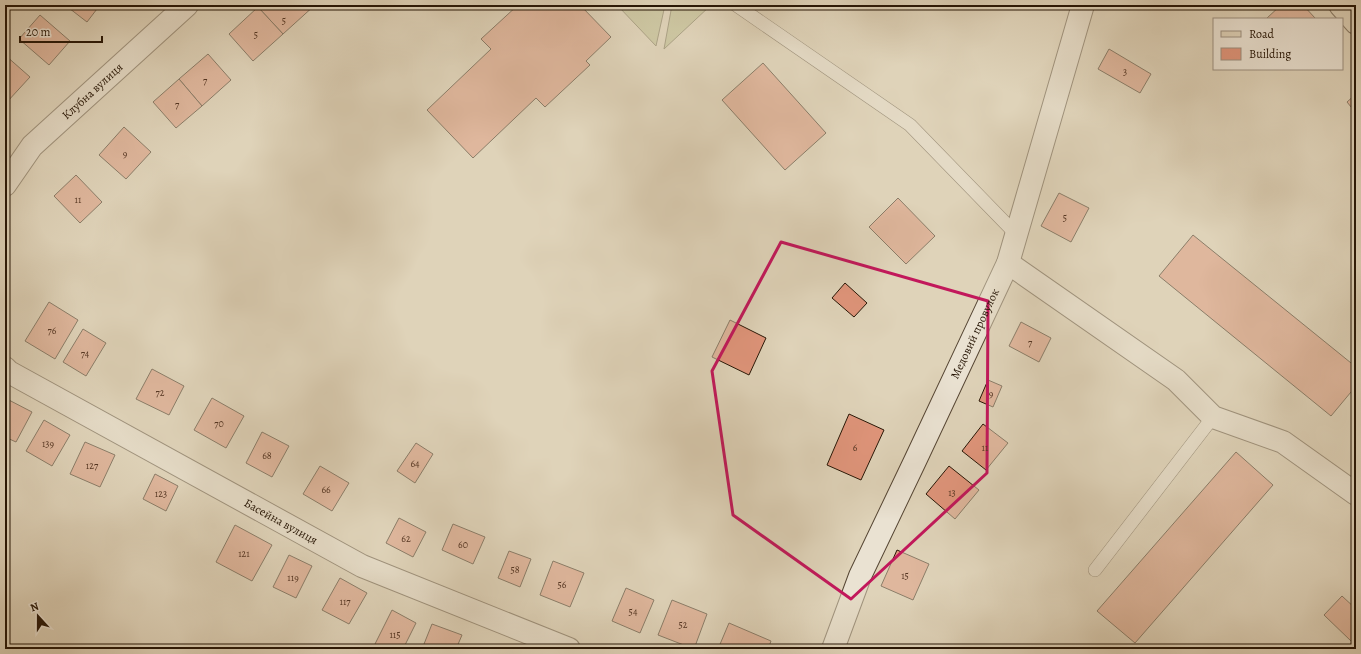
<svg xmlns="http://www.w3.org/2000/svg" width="1361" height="654" viewBox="0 0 1361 654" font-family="Alegreya,serif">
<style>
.green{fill:#baba8a;stroke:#706848}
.building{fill:#e0957b;stroke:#271606}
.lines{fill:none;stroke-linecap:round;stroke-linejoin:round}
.service-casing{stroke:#554533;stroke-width:14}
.minor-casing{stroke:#554533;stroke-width:24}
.primary-casing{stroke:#271606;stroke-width:24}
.service{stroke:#eae2d2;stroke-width:13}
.minor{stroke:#eae2d2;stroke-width:22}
.primary{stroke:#dfd3b9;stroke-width:22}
.marked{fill:none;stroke:#c2185b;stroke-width:3;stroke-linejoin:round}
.labels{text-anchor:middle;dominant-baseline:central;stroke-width:4;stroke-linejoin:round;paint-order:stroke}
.number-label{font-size:10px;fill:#553623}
.street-label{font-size:12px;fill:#271606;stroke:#eae2d2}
</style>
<rect width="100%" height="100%" fill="#dfd3b9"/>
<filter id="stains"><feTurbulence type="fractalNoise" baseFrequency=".005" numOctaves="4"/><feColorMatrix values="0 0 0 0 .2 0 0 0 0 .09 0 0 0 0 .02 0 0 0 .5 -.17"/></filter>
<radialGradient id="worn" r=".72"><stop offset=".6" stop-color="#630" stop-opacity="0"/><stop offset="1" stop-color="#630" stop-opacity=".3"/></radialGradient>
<!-- green -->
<g class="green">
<path d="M619 5H665L656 46 618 6Z"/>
<path d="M672 5 710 6 664 49Z"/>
</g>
<!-- building -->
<g class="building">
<path d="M65 5H100L87 22Z"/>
<path d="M260 5H315L283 34 258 7Z"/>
<path d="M518 5H531L532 7 534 5H580L611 37 586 61 590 65 545 107 536 98 473 158 427 110 491 49 481 39Z"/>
<path d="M1281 5H1303L1315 18 1314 19H1266Z"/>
<path d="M258 7 283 34 253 61 229 34Z"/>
<path d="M40 15 70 41 49 65 19 39Z"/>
<path d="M1109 49 1151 74 1140 93 1098 69Z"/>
<path d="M208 54 231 80 202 106 179 79Z"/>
<path d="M5 55 30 77 7 102 5 101Z"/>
<path d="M763 63 826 133 785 170 722 100Z"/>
<path d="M179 79 202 106 176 128 153 102Z"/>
<path d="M1356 94V113L1347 102Z"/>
<path d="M124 127 151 152 126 179 99 155Z"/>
<path d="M76 175 102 202 80 223 54 196Z"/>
<path d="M1059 193 1089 208 1071 242 1041 226Z"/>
<path d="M898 198 935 236 906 264 869 227Z"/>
<path d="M1193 235 1356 367V386L1331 416 1159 276Z"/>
<path d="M845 283 867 303 854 317 832 298Z"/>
<path d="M49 302 78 320 55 359 25 341Z"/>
<path d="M730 320 766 338 749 375 712 357Z"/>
<path d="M1021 322 1051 338 1039 362 1009 346Z"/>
<path d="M83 329 106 343 86 376 63 362Z"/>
<path d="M152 369 184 386 169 415 136 399Z"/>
<path d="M988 380 1002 386 993 407 979 401Z"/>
<path d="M5 398 32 412 16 442 5 437Z"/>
<path d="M212 398 244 416 226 448 194 430Z"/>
<path d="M849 414 884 430 861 480 827 465Z"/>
<path d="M44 420 70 435 52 466 26 451Z"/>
<path d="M983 424 1008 443 986 470 962 451Z"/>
<path d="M262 432 289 446 272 477 246 463Z"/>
<path d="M85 442 115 455 100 487 70 474Z"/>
<path d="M416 443 433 454 415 483 397 471Z"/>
<path d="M1236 452 1273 485 1135 643 1097 611Z"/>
<path d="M320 466 349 483 332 511 303 494Z"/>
<path d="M949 466 979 490 955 519 926 494Z"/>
<path d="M155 474 178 486 166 511 143 499Z"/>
<path d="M399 518 426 532 413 557 386 543Z"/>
<path d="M453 524 485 537 473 564 442 550Z"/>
<path d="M235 525 272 545 252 581 216 562Z"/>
<path d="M897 550 929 564 913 600 881 586Z"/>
<path d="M509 551 531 559 520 587 498 578Z"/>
<path d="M289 555 312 566 296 598 273 587Z"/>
<path d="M553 561 584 573 570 607 540 595Z"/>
<path d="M340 578 367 593 349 624 322 610Z"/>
<path d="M626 588 654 600 640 633 612 621Z"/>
<path d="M1342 596 1356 609V636L1351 641 1324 615Z"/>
<path d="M672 600 707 614 694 649 658 635Z"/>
<path d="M392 610 416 623 403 649H380L374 646Z"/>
<path d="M729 623 771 641 768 649H718Z"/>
<path d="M432 624 462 635 456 649H422Z"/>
</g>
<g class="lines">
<!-- service casing -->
<g class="service-casing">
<g id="service">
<path d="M736 5 910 125 1016 234"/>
<path d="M1095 570 1213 417"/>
</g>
</g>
<!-- minor casing -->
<g class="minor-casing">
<g id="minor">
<path id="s1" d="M5 185 32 146 187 5"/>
<path d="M1008 263 1176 380 1213 417 1283 442 1356 494"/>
<path id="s2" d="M5 368 9 372 362 566 569 649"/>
<path id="s3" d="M833 649 860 576 915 461 1008 263 1083 5"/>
</g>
</g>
<!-- primary casing -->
<g class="primary-casing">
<path id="primary" d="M1340 5 1356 23"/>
</g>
<!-- service -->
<use href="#service" class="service"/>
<!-- minor -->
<use href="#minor" class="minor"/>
<!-- primary -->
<use href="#primary" class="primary"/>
</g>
<!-- marked area -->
<path d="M0 0H1361V654H0ZM781 242 988 301 987 473 851 599 733 515 712 371Z" fill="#dfd3b9" fill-opacity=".55" fill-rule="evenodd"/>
<path class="marked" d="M781 242 988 301 987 473 851 599 733 515 712 371Z"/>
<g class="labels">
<!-- number labels -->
<g class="number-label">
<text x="284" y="20">5</text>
<text x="256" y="34">5</text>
<text x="1125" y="71">3</text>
<text x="205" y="80">7</text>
<text x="177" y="104">7</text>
<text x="125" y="153">9</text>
<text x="78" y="199">11</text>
<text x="1065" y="217">5</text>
<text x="52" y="330">76</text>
<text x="1030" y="342">7</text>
<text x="85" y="353">74</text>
<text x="160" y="392">72</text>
<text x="991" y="393">9</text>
<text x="219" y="423">70</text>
<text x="48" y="443">139</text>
<text x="855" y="447">6</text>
<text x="985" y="447">11</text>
<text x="267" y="455">68</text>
<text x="415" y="463">64</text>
<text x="92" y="465">127</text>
<text x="326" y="489">66</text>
<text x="952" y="492">13</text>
<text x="161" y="493">123</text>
<text x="406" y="538">62</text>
<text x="463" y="544">60</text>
<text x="244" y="553">121</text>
<text x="515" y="569">58</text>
<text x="905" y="575">15</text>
<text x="293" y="577">119</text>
<text x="562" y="584">56</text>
<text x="345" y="601">117</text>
<text x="633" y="611">54</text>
<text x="683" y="624">52</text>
<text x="395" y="634">115</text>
</g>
<!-- street labels -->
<g class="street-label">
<text stroke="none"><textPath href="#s1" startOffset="129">Клубна вулиця</textPath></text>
<text stroke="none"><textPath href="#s3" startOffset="346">Медовий провулок</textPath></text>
<text stroke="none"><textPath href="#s2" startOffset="316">Басейна вулиця</textPath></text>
</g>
</g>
<!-- margin -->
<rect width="1361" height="654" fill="none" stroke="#dfd3b9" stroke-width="20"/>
<rect x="6" y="6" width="1349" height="642" fill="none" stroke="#271606" stroke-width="2"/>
<rect x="10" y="10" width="1341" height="634" fill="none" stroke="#271606"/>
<!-- legend -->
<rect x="1213" y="18" width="130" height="52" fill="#eae2d2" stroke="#9c9080"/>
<rect x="1221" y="31" width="20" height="6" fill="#dfd3b9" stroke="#9c9080"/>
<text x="1249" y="38" font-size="12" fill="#271606">Road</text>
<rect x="1221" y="48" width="20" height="12" fill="#e0957b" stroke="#9c9080"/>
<text x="1249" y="58" font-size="12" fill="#271606">Building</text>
<!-- north arrow -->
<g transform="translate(38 616) rotate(339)" stroke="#eae2d2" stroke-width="3" paint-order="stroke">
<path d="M0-3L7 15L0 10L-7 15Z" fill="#271606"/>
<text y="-6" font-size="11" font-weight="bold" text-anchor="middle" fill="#271606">N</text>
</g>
<!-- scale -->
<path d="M20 36v6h82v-6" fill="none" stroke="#271606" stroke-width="2"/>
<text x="26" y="36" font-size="12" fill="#271606" stroke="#eae2d2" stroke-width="3" paint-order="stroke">20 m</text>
<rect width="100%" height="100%" filter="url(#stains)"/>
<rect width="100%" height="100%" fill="url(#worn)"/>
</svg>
